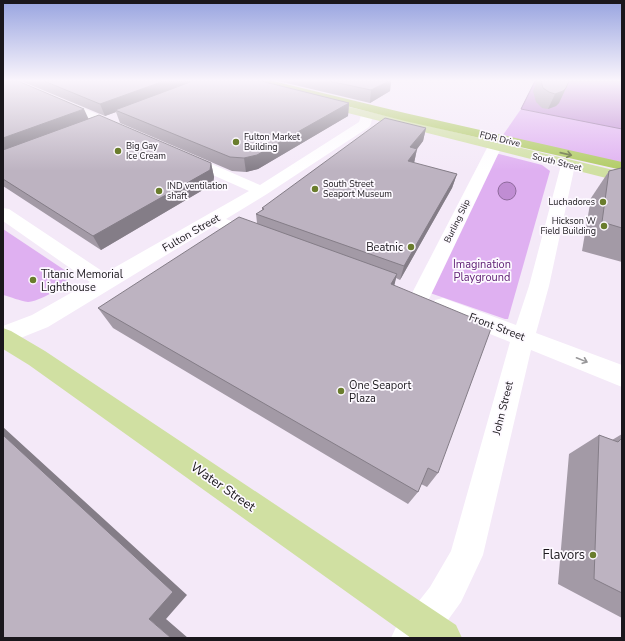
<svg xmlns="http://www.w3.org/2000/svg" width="625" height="641" viewBox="0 0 625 641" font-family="'Nunito Sans',sans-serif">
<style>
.green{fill:#dfb0f1}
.water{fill:#c08dd3;stroke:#8e6a9c}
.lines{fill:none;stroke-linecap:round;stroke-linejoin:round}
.street{fill:#fff;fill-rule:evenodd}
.primary{fill:#d0e0a2;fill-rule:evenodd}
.highway{fill:#b1cc64;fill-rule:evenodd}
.wall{fill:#a39aa6}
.shaded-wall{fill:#847d87}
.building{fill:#bdb3c1;stroke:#847d87}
.oneway{stroke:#667240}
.oneway2{stroke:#989799}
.poi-dot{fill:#6a7d2d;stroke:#fdf9ff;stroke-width:1.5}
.labels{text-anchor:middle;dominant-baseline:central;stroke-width:3.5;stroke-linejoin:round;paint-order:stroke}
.far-poi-label{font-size:9px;fill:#1a171c;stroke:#fdf9ff;text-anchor:start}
.far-street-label{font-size:9px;fill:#1a171c;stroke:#fdf9ff}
.street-label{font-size:11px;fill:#1a171c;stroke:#fdf9ff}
.poi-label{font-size:11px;fill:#1a171c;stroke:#fdf9ff;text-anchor:start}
.park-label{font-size:11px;fill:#612276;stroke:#fdf9ff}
.near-street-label{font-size:13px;fill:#1a171c;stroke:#fdf9ff}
.near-poi-label{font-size:13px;fill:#1a171c;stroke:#fdf9ff;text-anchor:end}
</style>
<rect width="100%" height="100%" fill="#f4e9f8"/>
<!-- green -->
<g class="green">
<path d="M521 109 622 129V168L503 135Z"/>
<path d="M499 154 542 165 550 171 508 319H505L430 293 495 155Z"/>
<path d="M3 229 69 273 70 276C67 286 38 302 28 302 20 301 11 297 3 295Z"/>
</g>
<!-- water -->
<g class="water">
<path d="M535 81H622V129L521 109Z"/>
<circle cx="507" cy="191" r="9"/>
</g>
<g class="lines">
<!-- street -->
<g class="street">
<path d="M5 81H18L126 126 127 129 126 132H116L6 83Z"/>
<path d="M366 111 370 112C373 116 372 123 369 127L267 194 226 219 261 232 264 236 261 240C247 244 228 232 214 226L48 327 3 345V326L32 315 90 282 3 221V208L9 209 105 273 249 191 181 161 179 158 181 155 186 154 191 155 260 185 359 122 362 112Z"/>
<path d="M495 142 500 143 502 146 430 297 427 302 420 305 413 302 410 297 488 146 490 143Z"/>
<path d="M568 161 573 162 575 165 549 286 536 333 622 365V387L531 350 483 555 461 602 435 638H391L397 625 415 606 430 587 451 551 510 342 435 312 432 306 435 300 443 298 516 325 529 286 561 165 563 162Z"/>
</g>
<!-- primary -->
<g class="primary">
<path d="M320 100 622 172V182L316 105 314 103 316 101Z"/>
<path d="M3 328 11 331 45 351 456 625 462 638H411L29 365 3 349Z"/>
</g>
<!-- highway -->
<path class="highway" d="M256 81H273L405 113 622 162V170L405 121 257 83Z"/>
</g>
<!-- wall -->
<g class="wall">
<path d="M3 81 89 119 211 163 214 177 213 184 101 250 3 186Z"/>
<path d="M21 81H261L349 103 348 116 258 169 246 172 232 171 120 123 116 112 105 116Z"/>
<path d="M278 81H391L390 91 370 103Z"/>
<path d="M537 81H569L559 103 556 106 548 109 542 108 536 102 533 91Z"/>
<path d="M426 128 423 141 417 149 414 163 457 174 452 188 400 280 396 278 394 285 438 473 427 487 421 484 418 492 408 504 113 328 98 308 257 223 256 214 262 210V208Z"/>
<path d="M622 168V262L582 251 591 198 609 171Z"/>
<path d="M622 434V618L558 584 569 454 599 435 612 440Z"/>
</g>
<!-- shaded-wall -->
<g class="shaded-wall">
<path d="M164 81H200L115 110 116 112 105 116 100 104Z"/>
<path d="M389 81H391L390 91 370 103 371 90Z"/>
<path d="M566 88 559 103 556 106 548 109 555 94Z"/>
<path d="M349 103 348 116 258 169 246 172 244 158Z"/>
<path d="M84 109 90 122 3 155V138Z"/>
<path d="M426 128 423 141 408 161 410 147Z"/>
<path d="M417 149 414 163 408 161Z"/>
<path d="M211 163 214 177 213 184 101 250 93 236Z"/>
<path d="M457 174 452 188 400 280 404 266Z"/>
<path d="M397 274 392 295 391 284Z"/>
<path d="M3 427 187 595 166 619 188 638H171L149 619 3 435Z"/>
</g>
<!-- building -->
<g class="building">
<path d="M3 81H18L84 109 3 138Z"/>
<path d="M44 81H164L100 104Z"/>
<path d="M193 81H261L349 103 257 155 244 158 230 157 115 110Z"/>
<path d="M329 81H389L371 90Z"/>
<path d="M541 81H569L566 88 563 91 555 94 549 92 543 88Z"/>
<path d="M99 115 211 163 210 170 93 236 3 179V150Z"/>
<path d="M385 118 426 128 410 147 417 149 408 161 457 174 404 266 256 214 264 209 262 208Z"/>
<path d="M621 168H622V228L602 222 609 171Z"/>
<path d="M239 217 397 274 391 284 492 326 438 473 428 468 418 492 98 308Z"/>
<path d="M3 435 173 592 149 619 171 638H3Z"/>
<path d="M599 435 618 442 622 438V593L594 579Z"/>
</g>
<!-- one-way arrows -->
<defs><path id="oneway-shaft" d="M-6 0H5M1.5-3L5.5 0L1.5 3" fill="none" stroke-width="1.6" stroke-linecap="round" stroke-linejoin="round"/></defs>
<use class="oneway" href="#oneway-shaft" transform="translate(566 154) rotate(13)"/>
<use class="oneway2" href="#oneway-shaft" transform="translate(582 360) rotate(22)"/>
<!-- sky -->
<linearGradient id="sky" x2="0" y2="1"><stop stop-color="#98a4e0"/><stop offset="0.47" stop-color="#faf5fc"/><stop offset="1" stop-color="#faf5fc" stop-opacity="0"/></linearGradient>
<rect width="625" height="171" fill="url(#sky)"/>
<!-- markers -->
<g class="poi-dot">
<circle cx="236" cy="142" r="4"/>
<circle cx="118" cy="151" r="4"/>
<circle cx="315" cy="189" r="4"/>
<circle cx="159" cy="191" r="4"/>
<circle cx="603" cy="202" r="4"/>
<circle cx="604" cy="226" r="4"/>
<circle cx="411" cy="247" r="4"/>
<circle cx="33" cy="280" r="4"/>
<circle cx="341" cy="391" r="4"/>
<circle cx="593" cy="555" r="4"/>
</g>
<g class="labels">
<!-- far-poi labels -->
<g class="far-poi-label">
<text x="244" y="137">Fulton Market<tspan x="244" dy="10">Building</tspan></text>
<text x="126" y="146">Big Gay<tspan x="126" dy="10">Ice Cream</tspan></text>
<text x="323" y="184">South Street<tspan x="323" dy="10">Seaport Museum</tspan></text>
<text x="167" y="186">IND ventilation<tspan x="167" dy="10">shaft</tspan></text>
<text x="595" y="202" text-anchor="end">Luchadores</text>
<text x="596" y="221" text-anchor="end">Hickson W<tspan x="596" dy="10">Field Building</tspan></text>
</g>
<!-- far-street labels -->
<g class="far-street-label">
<text transform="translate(500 139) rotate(13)">FDR Drive</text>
<text transform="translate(557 162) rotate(14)">South Street</text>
<text transform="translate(457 221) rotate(-64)">Burling Slip</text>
</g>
<!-- street labels -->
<g class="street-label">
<text transform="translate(191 233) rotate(-30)">Fulton Street</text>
<text transform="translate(497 327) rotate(21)">Front Street</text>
<text transform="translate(503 408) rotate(-76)">John Street</text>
</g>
<!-- poi labels -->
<g class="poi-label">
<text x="403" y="247" text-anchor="end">Beatnic</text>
<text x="41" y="274">Titanic Memorial<tspan x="41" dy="13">Lighthouse</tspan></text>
<text x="349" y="385">One Seaport<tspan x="349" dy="13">Plaza</tspan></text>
</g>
<!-- park labels -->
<g class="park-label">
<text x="482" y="264">Imagination<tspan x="482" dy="13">Playground</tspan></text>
</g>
<!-- near-street labels -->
<g class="near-street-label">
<text transform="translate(223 487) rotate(35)">Water Street</text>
</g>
<!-- near-poi labels -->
<g class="near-poi-label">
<text x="585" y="555">Flavors</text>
</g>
</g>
<!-- border -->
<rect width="625" height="641" fill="none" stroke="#1a171c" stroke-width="8"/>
</svg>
